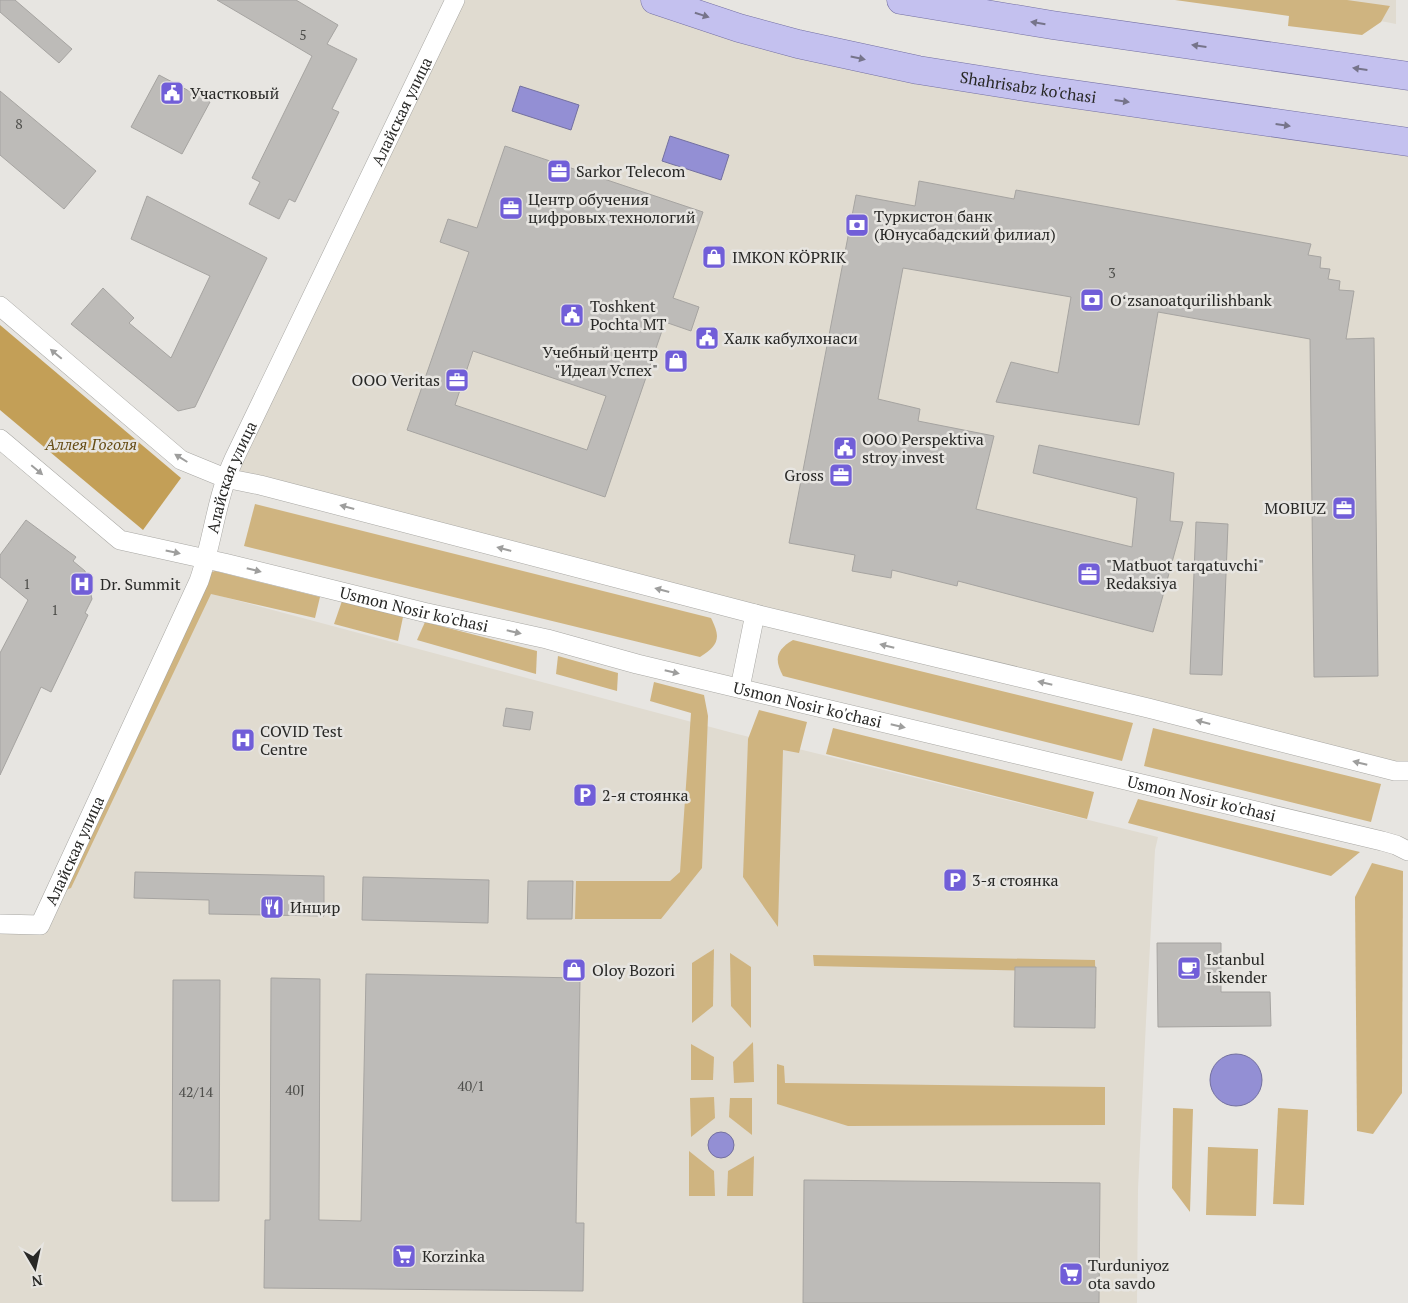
<svg xmlns="http://www.w3.org/2000/svg" width="1408" height="1303" viewBox="0 0 1408 1303" font-family="'PT Serif',serif">
<style>
.built{fill:#e0dbd0}
.green{fill:#cfb480}
.forest{fill:#c39f57}
.water{fill:#938fd4;stroke:#7370a0}
.building{fill:#bdbbb8;stroke:#a6a4a1;fill-rule:evenodd}
.lines{fill:none;stroke-linecap:round;stroke-linejoin:round}
.minor-casing{stroke:#a8a7a3;stroke-width:20}
.primary-casing{stroke:#7470a2;stroke-width:29}
.minor{stroke:#fff;stroke-width:19}
.primary{stroke:#c4c1ef;stroke-width:28}
.oneway{fill:#76748a}
.oneway2{fill:#9e9e9d}
.labels{text-anchor:middle;dominant-baseline:central;stroke-width:5;stroke-linejoin:round;paint-order:stroke}
.number-label{font-size:14px;fill:#4d4d4a}
.street-label{font-size:16px;fill:#282826;stroke:#e7e5e1}
.poi-label{font-size:16px;fill:#282826;stroke:#e7e5e1;text-anchor:start}
.park-label{font-size:16px;font-style:italic;fill:#664d15;stroke:#e7e5e1}
</style>
<rect width="100%" height="100%" fill="#e7e5e1"/>
<!-- built -->
<g class="built">
<path d="M455 0H655L739 28 1408 142V771L225 478Z"/>
<path d="M1274 0H1396V24Z"/>
<path d="M194 589 733 733 1158 837 1155 850 1146 1021 1138 1189 1137 1303H0V918H42Z"/>
</g>
<!-- green -->
<g class="green">
<path d="M1175 0H1347L1390 6 1381 22 1362 35 1288 26 1289 16Z"/>
<path d="M255 504 711 618C721 638 719 645 700 657L244 546Z"/>
<path d="M215 571 320 597 315 618 211 594 71 888 52 895 205 574Z"/>
<path d="M342 601 403 617 398 641 334 624Z"/>
<path d="M425 622 537 651 536 674 417 640Z"/>
<path d="M793 640 1133 723 1122 761 783 676C774 659 776 650 793 640Z"/>
<path d="M558 656 618 673 617 691 556 674Z"/>
<path d="M654 682 704 695 708 716 702 868 661 919H575L576 881H670L680 872 691 713 650 701Z"/>
<path d="M759 710 807 722 799 753 783 750 778 927 743 877 748 739Z"/>
<path d="M833 728 1094 792 1087 819 826 754Z"/>
<path d="M1153 728 1381 784 1371 822 1144 766Z"/>
<path d="M1138 799 1360 852 1331 876 1128 823Z"/>
<path d="M1372 863 1403 871 1402 1093 1373 1134 1357 1131 1355 897Z"/>
<path d="M714 949 713 1006 692 1023V963Z"/>
<path d="M730 953 751 967V1028L731 1006Z"/>
<path d="M813 955 1095 960 1096 1007 1089 1015 1086 972 814 966Z"/>
<path d="M753 1042 754 1082 734 1083 733 1062Z"/>
<path d="M691 1044 714 1057 713 1080H691Z"/>
<path d="M777 1064 784 1066 785 1083 1105 1087V1125L848 1126 777 1104Z"/>
<path d="M714 1097 715 1118 691 1137 690 1098Z"/>
<path d="M730 1098H752V1135L729 1117Z"/>
<path d="M1173 1108 1193 1109 1190 1212 1172 1188Z"/>
<path d="M1278 1108 1308 1110 1304 1205 1273 1204Z"/>
<path d="M1208 1147 1258 1149 1256 1216 1206 1215Z"/>
<path d="M689 1151 714 1171 715 1196H689Z"/>
<path d="M754 1156 753 1196H727L728 1171Z"/>
</g>
<!-- forest -->
<path class="forest" d="M0 325 181 478 143 530 0 410Z"/>
<!-- water -->
<g class="water">
<path d="M520 86 579 105 571 130 512 111Z"/>
<path d="M670 136 729 155 721 180 662 161Z"/>
<circle cx="1236" cy="1080" r="26"/>
<circle cx="721" cy="1145" r="13"/>
</g>
<!-- building -->
<g class="building">
<path d="M0 0H15L72 49 59 63 0 12Z"/>
<path d="M217 0H296L338 25 327 44 357 59 332 109 339 112 295 202 289 199 279 219 249 204 260 182 252 178 312 56Z"/>
<path d="M159 75 210 102 182 154 131 127Z"/>
<path d="M0 91 96 171 64 209 0 155Z"/>
<path d="M505 146 703 212 673 298 699 307 691 331 665 322 605 497 407 430 469 252 440 242 448 219 477 228ZM473 351 606 396 587 450 455 405Z"/>
<path d="M919 181 1014 199 1016 190 1311 244 1308 255 1321 257 1320 268 1330 269 1328 279 1340 281 1339 290 1354 291 1346 339 1374 338 1378 676 1314 677 1310 339 1158 312 1139 425 996 402 1011 362 1058 373 1071 297 903 268 878 399 920 409 918 421 994 436 976 509 1132 547 1137 498 1033 473 1039 445 1174 473 1170 521 1183 522 1153 632 958 581 957 586 892 570 891 578 852 571 855 555 789 543 856 195 915 206Z"/>
<path d="M147 196 267 258 195 407 178 411 71 324 103 288 134 318 129 323 171 358 210 276 131 239Z"/>
<path d="M26 520 76 557 73 561 85 571 92 599 85 613 88 615 51 692 41 687 0 775V653L28 600 0 577V555Z"/>
<path d="M1196 522 1228 524 1222 675 1190 674Z"/>
<path d="M506 708 533 712 530 730 503 726Z"/>
<path d="M135 872 324 876V916L209 914V900L134 898Z"/>
<path d="M363 877 489 880 488 923 362 920Z"/>
<path d="M528 881H573L572 919H527Z"/>
<path d="M1157 943H1221V992H1270L1271 1026 1158 1027Z"/>
<path d="M1015 967H1096L1095 1028 1014 1027Z"/>
<path d="M366 974 580 978 576 1223H584L583 1291 264 1288 265 1220H270L271 978 320 979 319 1220 361 1221Z"/>
<path d="M173 980H220L219 1201H172Z"/>
<path d="M804 1180 1100 1183 1099 1303H803Z"/>
</g>
<g class="lines">
<!-- minor casing -->
<g class="minor-casing">
<g id="minor">
<path d="M0 306 181 460 225 478 260 485 755 614 1148 708 1395 771H1408"/>
<path id="s1" d="M0 439 120 540 224 563 423 612 547 639 637 664 1382 841 1396 845 1408 851"/>
<path d="M740 688 755 614"/>
<path id="s2" d="M0 924 40 925 199 581C213 541 216 498 234 459L455 0"/>
</g>
</g>
<!-- primary casing -->
<g class="primary-casing">
<g id="primary">
<path id="s3" d="M655 0 739 28 798 44 918 70 1038 89 1408 142"/>
<path d="M901 0 1052 25 1408 76"/>
</g>
</g>
<!-- minor -->
<use href="#minor" class="minor"/>
<!-- primary -->
<use href="#primary" class="primary"/>
</g>
<!-- one-way arrows -->
<defs><path id="oneway-solid" d="M-6-.8H1V-3.2L6.5 0L1 3.2V.8H-6Z" transform="scale(1.25)"/></defs>
<g class="oneway">
<use href="#oneway-solid" transform="translate(702 15) rotate(18)"/>
<use href="#oneway-solid" transform="translate(1038 23) rotate(-171)"/>
<use href="#oneway-solid" transform="translate(1199 46) rotate(-172)"/>
<use href="#oneway-solid" transform="translate(858 58) rotate(12)"/>
<use href="#oneway-solid" transform="translate(1360 69) rotate(-172)"/>
<use href="#oneway-solid" transform="translate(1122 101) rotate(8)"/>
<use href="#oneway-solid" transform="translate(1283 125) rotate(8)"/>
</g>
<g class="oneway2">
<use href="#oneway-solid" transform="translate(56 354) rotate(-140)"/>
<use href="#oneway-solid" transform="translate(181 458) rotate(-148)"/>
<use href="#oneway-solid" transform="translate(37 470) rotate(40)"/>
<use href="#oneway-solid" transform="translate(347 507) rotate(-165)"/>
<use href="#oneway-solid" transform="translate(504 549) rotate(-165)"/>
<use href="#oneway-solid" transform="translate(173 552) rotate(12)"/>
<use href="#oneway-solid" transform="translate(254 570) rotate(14)"/>
<use href="#oneway-solid" transform="translate(662 590) rotate(-165)"/>
<use href="#oneway-solid" transform="translate(514 632) rotate(13)"/>
<use href="#oneway-solid" transform="translate(887 646) rotate(-166)"/>
<use href="#oneway-solid" transform="translate(672 672) rotate(13)"/>
<use href="#oneway-solid" transform="translate(1045 683) rotate(-167)"/>
<use href="#oneway-solid" transform="translate(1203 722) rotate(-165)"/>
<use href="#oneway-solid" transform="translate(898 726) rotate(13)"/>
<use href="#oneway-solid" transform="translate(1360 763) rotate(-166)"/>
</g>
<!-- icons -->
<defs>
<g id="civic-square" transform="scale(1.25)"><rect x="-9" y="-9" width="18" height="18" rx="4" fill="#715ed8" stroke="#e7e5e1"/><path d="M-.6-6.5H3V-4.5H.6V-3L4-1V1h2V6H-6V1h2V-1L-.6-3ZM-1.2 2.5V6h2.4V2.5Z" fill="#fff"/></g>
<g id="office-square" transform="scale(1.25)"><rect x="-9" y="-9" width="18" height="18" rx="4" fill="#715ed8" stroke="#e7e5e1"/><path d="M-6-3h4V-5.5h4V-3h4V5H-6ZM-1-4.5V-3h2v-1.5ZM-6 0V1H6V0Z" fill="#fff"/></g>
<g id="bank-square" transform="scale(1.25)"><rect x="-9" y="-9" width="18" height="18" rx="4" fill="#715ed8" stroke="#e7e5e1"/><path d="M-6-4H6V4H-6ZM0-2.3a2.3 2.3 0 1 0 0 4.6a2.3 2.3 0 1 0 0-4.6Z" fill="#fff"/></g>
<g id="shop-square" transform="scale(1.25)"><rect x="-9" y="-9" width="18" height="18" rx="4" fill="#715ed8" stroke="#e7e5e1"/><path d="M-5-2.5h2.3a2.7 3.5 0 0 1 5.4 0H5L5.5 6h-11ZM-1.5-2.5h3a1.5 2.3 0 0 0-3 0Z" fill="#fff"/></g>
<g id="hospital-square" transform="scale(1.25)"><rect x="-9" y="-9" width="18" height="18" rx="4" fill="#715ed8" stroke="#e7e5e1"/><path d="M-5-5h3v3.5h4V-5h3V5h-3V1.5h-4V5h-3Z" fill="#fff"/></g>
<g id="parking-square" transform="scale(1.25)"><rect x="-9" y="-9" width="18" height="18" rx="4" fill="#715ed8" stroke="#e7e5e1"/><path d="M-3.5-5.5H1a3.5 3.5 0 0 1 0 7H-1V5.5H-3.5ZM-1-3.4V-.6H.8a1.4 1.4 0 0 0 0-2.8Z" fill="#fff"/></g>
<g id="restaurant-square" transform="scale(1.25)"><rect x="-9" y="-9" width="18" height="18" rx="4" fill="#715ed8" stroke="#e7e5e1"/><path d="M-5-6h1v4h1v-4h1v4h1v-4h1v5L-1.5 .5V6h-2V.5L-5-1ZM5-6V6H3V1.5H1.5Q1.5-4 5-6Z" fill="#fff"/></g>
<g id="cafe-square" transform="scale(1.25)"><rect x="-9" y="-9" width="18" height="18" rx="4" fill="#715ed8" stroke="#e7e5e1"/><path d="M-5.5-4.5H6V0H3Q3 3.5 0 3.5H-2.5Q-5.5 3.5-5.5 0ZM3-3.2v2h1.7v-2ZM-6 4.5H4V6H-6Z" fill="#fff"/></g>
<g id="supermarket-square" transform="scale(1.25)"><rect x="-9" y="-9" width="18" height="18" rx="4" fill="#715ed8" stroke="#e7e5e1"/><path d="M-6-5.5h2.5l.6 2H6L4.5 2H-2.5L-4.4-4H-6ZM-1.5 3.2a1.3 1.3 0 1 0 .1 0ZM3 3.2a1.3 1.3 0 1 0 .1 0Z" fill="#fff"/></g>
</defs>
<g fill-rule="evenodd">
<use href="#civic-square" x="172" y="93"/>
<use href="#office-square" x="559" y="171"/>
<use href="#office-square" x="511" y="208"/>
<use href="#bank-square" x="857" y="225"/>
<use href="#shop-square" x="714" y="257"/>
<use href="#bank-square" x="1092" y="300"/>
<use href="#civic-square" x="572" y="315"/>
<use href="#civic-square" x="707" y="338"/>
<use href="#shop-square" x="676" y="361"/>
<use href="#office-square" x="457" y="380"/>
<use href="#civic-square" x="845" y="448"/>
<use href="#office-square" x="841" y="475"/>
<use href="#office-square" x="1344" y="508"/>
<use href="#office-square" x="1089" y="574"/>
<use href="#hospital-square" x="82" y="584"/>
<use href="#hospital-square" x="243" y="740"/>
<use href="#parking-square" x="585" y="795"/>
<use href="#parking-square" x="955" y="880"/>
<use href="#restaurant-square" x="272" y="907"/>
<use href="#cafe-square" x="1189" y="968"/>
<use href="#shop-square" x="574" y="970"/>
<use href="#supermarket-square" x="404" y="1256"/>
<use href="#supermarket-square" x="1071" y="1274"/>
</g>
<g class="labels">
<!-- number labels -->
<g class="number-label">
<text x="303" y="34">5</text>
<text x="19" y="123">8</text>
<text x="1112" y="272">3</text>
<text x="27" y="583">1</text>
<text x="55" y="609">1</text>
<text x="471" y="1085">40/1</text>
<text x="295" y="1089">40J</text>
<text x="196" y="1091">42/14</text>
</g>
<!-- street labels -->
<g class="street-label">
<text stroke="none"><textPath href="#s3" startOffset="384">Shahrisabz ko'chasi</textPath></text>
<text stroke="none"><textPath href="#s2" startOffset="932">Алайская улица</textPath></text>
<text stroke="none"><textPath href="#s2" startOffset="528">Алайская улица</textPath></text>
<text stroke="none"><textPath href="#s1" startOffset="459">Usmon Nosir ko'chasi</textPath></text>
<text stroke="none"><textPath href="#s1" startOffset="864">Usmon Nosir ko'chasi</textPath></text>
<text stroke="none"><textPath href="#s1" startOffset="1269">Usmon Nosir ko'chasi</textPath></text>
<text stroke="none"><textPath href="#s2" startOffset="122">Алайская улица</textPath></text>
</g>
<!-- poi labels -->
<g class="poi-label">
<text x="190" y="93">Участковый</text>
<text x="576" y="171">Sarkor Telecom</text>
<text x="528" y="199">Центр обучения<tspan x="528" dy="18">цифровых технологий</tspan></text>
<text x="874" y="216">Туркистон банк<tspan x="874" dy="18">(Юнусабадский филиал)</tspan></text>
<text x="732" y="257">IMKON KÖPRIK</text>
<text x="1110" y="300">Oʻzsanoatqurilishbank</text>
<text x="590" y="306">Toshkent<tspan x="590" dy="18">Pochta MT</tspan></text>
<text x="724" y="338">Халк кабулхонаси</text>
<text x="658" y="352" text-anchor="end">Учебный центр<tspan x="658" dy="18">"Идеал Успех"</tspan></text>
<text x="440" y="380" text-anchor="end">OOO Veritas</text>
<text x="862" y="439">ООО Perspektiva<tspan x="862" dy="18">stroy invest</tspan></text>
<text x="824" y="475" text-anchor="end">Gross</text>
<text x="1326" y="508" text-anchor="end">MOBIUZ</text>
<text x="1106" y="565">"Matbuot tarqatuvchi"<tspan x="1106" dy="18">Redaksiya</tspan></text>
<text x="100" y="584">Dr. Summit</text>
<text x="260" y="731">COVID Test<tspan x="260" dy="18">Centre</tspan></text>
<text x="602" y="795">2-я стоянка</text>
<text x="972" y="880">3-я стоянка</text>
<text x="290" y="907">Инцир</text>
<text x="1206" y="959">Istanbul<tspan x="1206" dy="18">Iskender</tspan></text>
<text x="592" y="970">Oloy Bozori</text>
<text x="422" y="1256">Korzinka</text>
<text x="1088" y="1265">Turduniyoz<tspan x="1088" dy="18">ota savdo</tspan></text>
</g>
<!-- park labels -->
<g class="park-label">
<text x="91" y="444">Аллея Гоголя</text>
</g>
</g>
<!-- north arrow -->
<g transform="translate(35 1268) rotate(171)" stroke="#e7e5e1" stroke-width="4" paint-order="stroke">
<path d="M0-4L9 19L0 12L-9 19Z" fill="#282826"/>
<text y="-8" font-size="14" font-weight="bold" text-anchor="middle" fill="#282826">N</text>
</g>
</svg>
